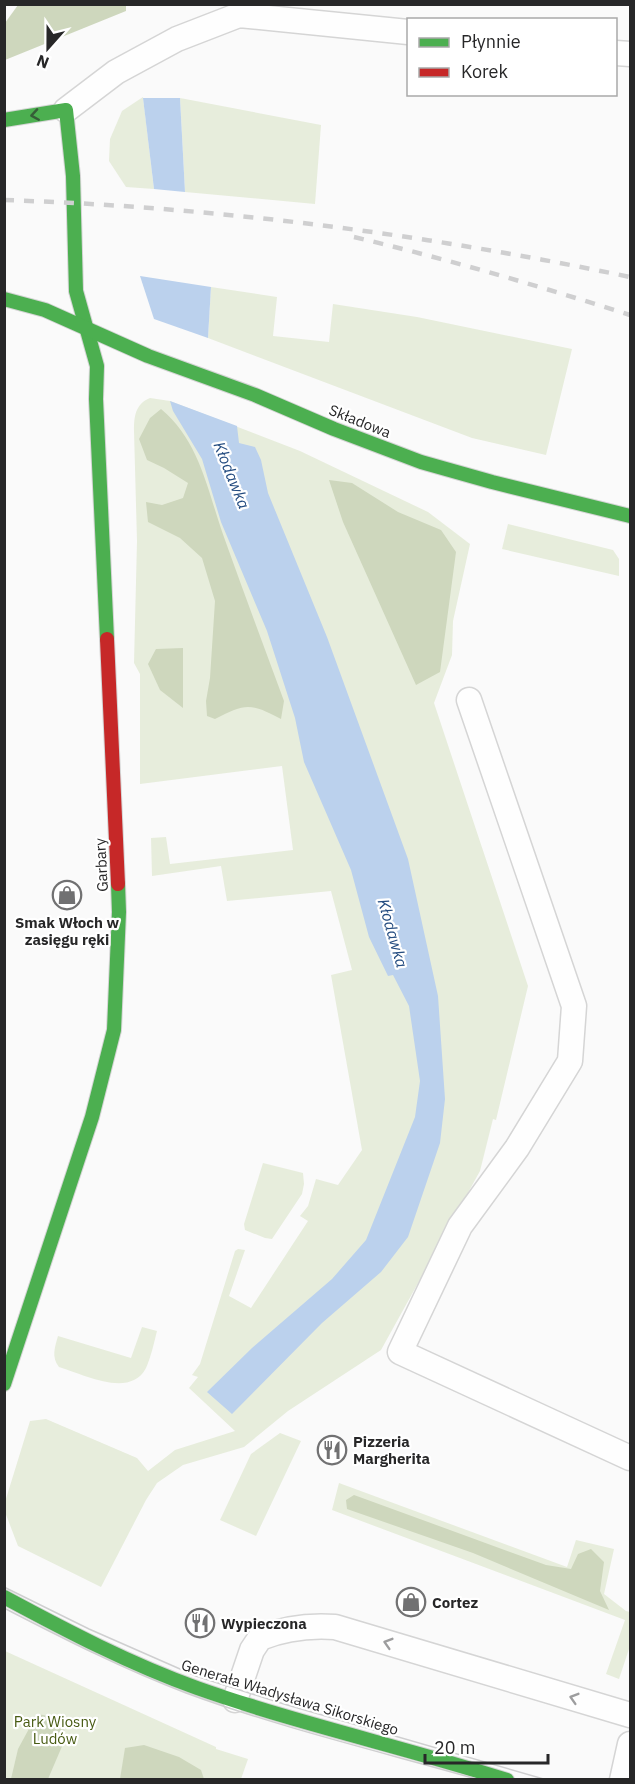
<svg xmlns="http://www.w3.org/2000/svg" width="635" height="1784" viewBox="0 0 635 1784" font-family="'IBM Plex Sans',sans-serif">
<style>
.green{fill:#e7eddc}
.forest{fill:#ced7bd}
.water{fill:#bbd1ed}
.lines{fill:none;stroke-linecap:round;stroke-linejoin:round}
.lane-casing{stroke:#d5d5d5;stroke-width:27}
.fast-casing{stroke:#d5d5d5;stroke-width:16}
.jam-casing{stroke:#d5d5d5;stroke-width:16}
.lane{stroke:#fefefe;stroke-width:24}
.fast{stroke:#4caf50;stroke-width:14}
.jam{stroke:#c62828;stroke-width:14}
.tram{stroke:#cfcfd0;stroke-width:1.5}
.rail{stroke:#cfcfd0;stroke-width:4.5;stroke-dasharray:10 10;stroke-linecap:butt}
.oneway{stroke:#365d38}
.oneway2{stroke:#9d9d9e}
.labels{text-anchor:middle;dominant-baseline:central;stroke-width:4.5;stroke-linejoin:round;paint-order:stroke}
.street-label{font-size:15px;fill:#272728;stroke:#fff}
.poi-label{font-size:15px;font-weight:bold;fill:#272728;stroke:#fff;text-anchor:start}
.park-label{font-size:15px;fill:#485b13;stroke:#fff}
.water-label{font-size:16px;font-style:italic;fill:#244c80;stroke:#fff}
</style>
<rect width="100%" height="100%" fill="#fafafa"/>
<!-- green -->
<g class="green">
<path d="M143 97 154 189 126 187 109 161 110 139 122 111Z"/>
<path d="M180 98 321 125 315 204 185 192Z"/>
<path d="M211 287 277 297 273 336 329 342 333 304 417 317 572 349 546 455 472 438 208 338Z"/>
<path d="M150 398 170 401 300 451 428 512 470 544 453 621 452 655 434 703 528 986 496 1120 493 1119 480 1171 381 1350 288 1411 244 1447 183 1465 157 1483 146 1500 101 1587 18 1546 5 1512V1502L30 1421 46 1419 137 1458 148 1471 175 1450 235 1431 189 1388 198 1377 192 1375 200 1364 235 1251 238 1249 245 1250 229 1296 251 1308 308 1221 300 1216 308 1206 316 1179 338 1185 362 1150 331 975 352 970 331 891 227 901 221 866 152 876 151 838 166 837 170 864 293 850 282 766 140 784V674L134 663 137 541 134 431C134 417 135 404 150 398Z"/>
<path d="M508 524 613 550 619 559V576L502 549Z"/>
<path d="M263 1163 303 1173 304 1184 302 1194 272 1239 265 1238 245 1230 244 1224Z"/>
<path d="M142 1327 157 1331C154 1343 151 1357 146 1368 130 1399 83 1374 59 1367 51 1357 55 1347 58 1336L131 1358Z"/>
<path d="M280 1433 301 1441 256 1536 220 1520 251 1454Z"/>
<path d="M339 1483 567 1567 576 1540 614 1549 604 1594 626 1611 630 1612V1646L619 1679 606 1674 625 1620 332 1510Z"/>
<path d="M5 1651 216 1747V1749L248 1759 241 1779 5 1780Z"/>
</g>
<!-- forest -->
<g class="forest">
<path d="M18 5H126V11L5 60V23Z"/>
<path d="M161 409C201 442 208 494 225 540 244 593 264 647 284 701L281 719C250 703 246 703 215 719L207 716 206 701 210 678 215 601 202 558 180 538 148 522 146 502 162 505 183 498 188 483 164 468 147 460 139 439 150 418Z"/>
<path d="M329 480 352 483 398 512 441 530 456 552 440 672 416 685 343 522Z"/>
<path d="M183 648V708L160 690 148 664 156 649Z"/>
<path d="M354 1495 546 1565 571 1569 578 1554 591 1549 604 1562 600 1591 609 1610 473 1553 347 1509 346 1500Z"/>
<path d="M37 1714 49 1716 62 1722 66 1737 48 1779H11L18 1749Z"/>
<path d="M144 1745 179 1757 201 1770 204 1779H120L125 1748Z"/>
</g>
<!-- water -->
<g class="water">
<path d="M143 98H180L185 192 154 189Z"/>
<path d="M140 276 211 287 208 338 154 319Z"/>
<path d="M170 401 237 426 239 443 255 447 261 460 268 493 327 637 408 859 438 996 445 1099 440 1143 408 1237 381 1272 322 1323 232 1414 207 1392 252 1348 332 1279 366 1240 415 1117 420 1081 409 1006 393 975 388 976 369 937 351 870 304 762 295 718 267 631 221 522 202 459 173 411Z"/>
</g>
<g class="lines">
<!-- lane casing -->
<g class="lane-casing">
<g id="lane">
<path d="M616 53 630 54"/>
<path d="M66 110 116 72 177 39 239 15 408 32"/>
<path d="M469 700 574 1006 570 1061 517 1148 460 1226 400 1352 630 1458"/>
<path d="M235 1700 252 1650 260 1638C285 1628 308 1625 335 1627L630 1715"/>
<path d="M622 1780 630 1744"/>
</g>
</g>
<!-- fast casing -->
<g class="fast-casing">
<g id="fast">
<path d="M4 120 66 110 73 176 76 291 97 366 96 399 107 639"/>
<path d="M4 299 45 310 148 356 255 395 334 429 421 462 492 482 630 516"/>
<path d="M4 1384 92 1117 114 1030 119 912 118 884"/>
<path d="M4 1597C67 1631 130 1664 197 1688 299 1724 404 1747 507 1780"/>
</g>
</g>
<!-- jam casing -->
<g class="jam-casing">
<path id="jam" d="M107 639 118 884"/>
</g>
<!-- lane -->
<use href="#lane" class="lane"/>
<!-- fast -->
<use href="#fast" class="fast"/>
<!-- jam -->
<use href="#jam" class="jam"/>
<!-- tram -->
<g class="tram">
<path d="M4 1587 89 1629 196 1676 284 1704 547 1780"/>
<path d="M4 1608C64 1639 123 1669 186 1693 281 1728 382 1752 480 1780"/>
</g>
<!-- rail -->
<g class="rail">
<path d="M4 200C215 207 424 234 630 277"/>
<path d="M354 237C447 259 539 286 630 315"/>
</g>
</g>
<!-- one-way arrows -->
<defs><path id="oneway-chevron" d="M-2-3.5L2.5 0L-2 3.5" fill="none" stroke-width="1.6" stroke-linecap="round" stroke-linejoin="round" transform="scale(1.5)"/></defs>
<use class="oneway" href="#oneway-chevron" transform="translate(35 115) rotate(171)"/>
<g class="oneway2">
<use href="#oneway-chevron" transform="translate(388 1643) rotate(-163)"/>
<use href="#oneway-chevron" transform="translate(574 1698) rotate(-163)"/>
</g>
<!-- icons -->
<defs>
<g id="shop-ring" transform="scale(1.5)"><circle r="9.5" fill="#fff" stroke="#717172" stroke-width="1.5"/><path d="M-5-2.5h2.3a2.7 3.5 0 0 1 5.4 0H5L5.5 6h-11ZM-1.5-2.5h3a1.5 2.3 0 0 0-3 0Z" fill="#717172"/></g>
<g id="restaurant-ring" transform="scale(1.5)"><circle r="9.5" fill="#fff" stroke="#717172" stroke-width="1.5"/><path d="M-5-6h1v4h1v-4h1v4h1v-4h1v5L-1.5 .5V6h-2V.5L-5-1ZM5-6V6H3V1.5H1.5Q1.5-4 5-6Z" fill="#717172"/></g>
</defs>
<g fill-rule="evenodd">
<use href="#shop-ring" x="67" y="895"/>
<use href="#restaurant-ring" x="332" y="1450"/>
<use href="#shop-ring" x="411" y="1602"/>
<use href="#restaurant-ring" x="200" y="1623"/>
</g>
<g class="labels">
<!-- street labels -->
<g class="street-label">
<text transform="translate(360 421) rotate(22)">Składowa</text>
<text transform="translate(101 865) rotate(-93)">Garbary</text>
<text transform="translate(290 1697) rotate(17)">Generała Władysława Sikorskiego</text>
</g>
<!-- poi labels -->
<g class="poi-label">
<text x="67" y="922" text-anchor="middle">Smak Włoch w<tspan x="67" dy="17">zasięgu ręki</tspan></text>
<text x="353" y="1441">Pizzeria<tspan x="353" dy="17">Margherita</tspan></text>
<text x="432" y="1602">Cortez</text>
<text x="221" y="1623">Wypieczona</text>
</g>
<!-- park labels -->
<g class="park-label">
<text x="55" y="1721">Park Wiosny<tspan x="55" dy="17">Ludów</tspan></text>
</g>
<!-- water labels -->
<g class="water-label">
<text transform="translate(232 475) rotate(68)">Kłodawka</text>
<text transform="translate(393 933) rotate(74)">Kłodawka</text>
</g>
</g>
<!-- border -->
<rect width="635" height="1784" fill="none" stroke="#272728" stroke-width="12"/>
<!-- legend -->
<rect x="407" y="18" width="210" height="78" fill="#ffffff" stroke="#a9a9a9" stroke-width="1.5"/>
<rect x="419" y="38" width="30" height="9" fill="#4caf50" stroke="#a9a9a9" stroke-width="1.5"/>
<text x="461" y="48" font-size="18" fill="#272728">Płynnie</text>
<rect x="419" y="68" width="30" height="9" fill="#c62828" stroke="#a9a9a9" stroke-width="1.5"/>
<text x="461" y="78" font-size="18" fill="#272728">Korek</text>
<!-- north arrow -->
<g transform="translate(48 48) rotate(201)" stroke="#ffffff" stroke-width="4.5" paint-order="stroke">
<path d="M0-4.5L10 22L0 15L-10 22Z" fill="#272728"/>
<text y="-9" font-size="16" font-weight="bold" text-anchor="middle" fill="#272728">N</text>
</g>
<!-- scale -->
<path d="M425 1754v9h123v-9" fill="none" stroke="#272728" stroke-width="3"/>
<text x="434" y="1754" font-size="18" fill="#272728" stroke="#ffffff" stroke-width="4.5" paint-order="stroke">20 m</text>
</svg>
